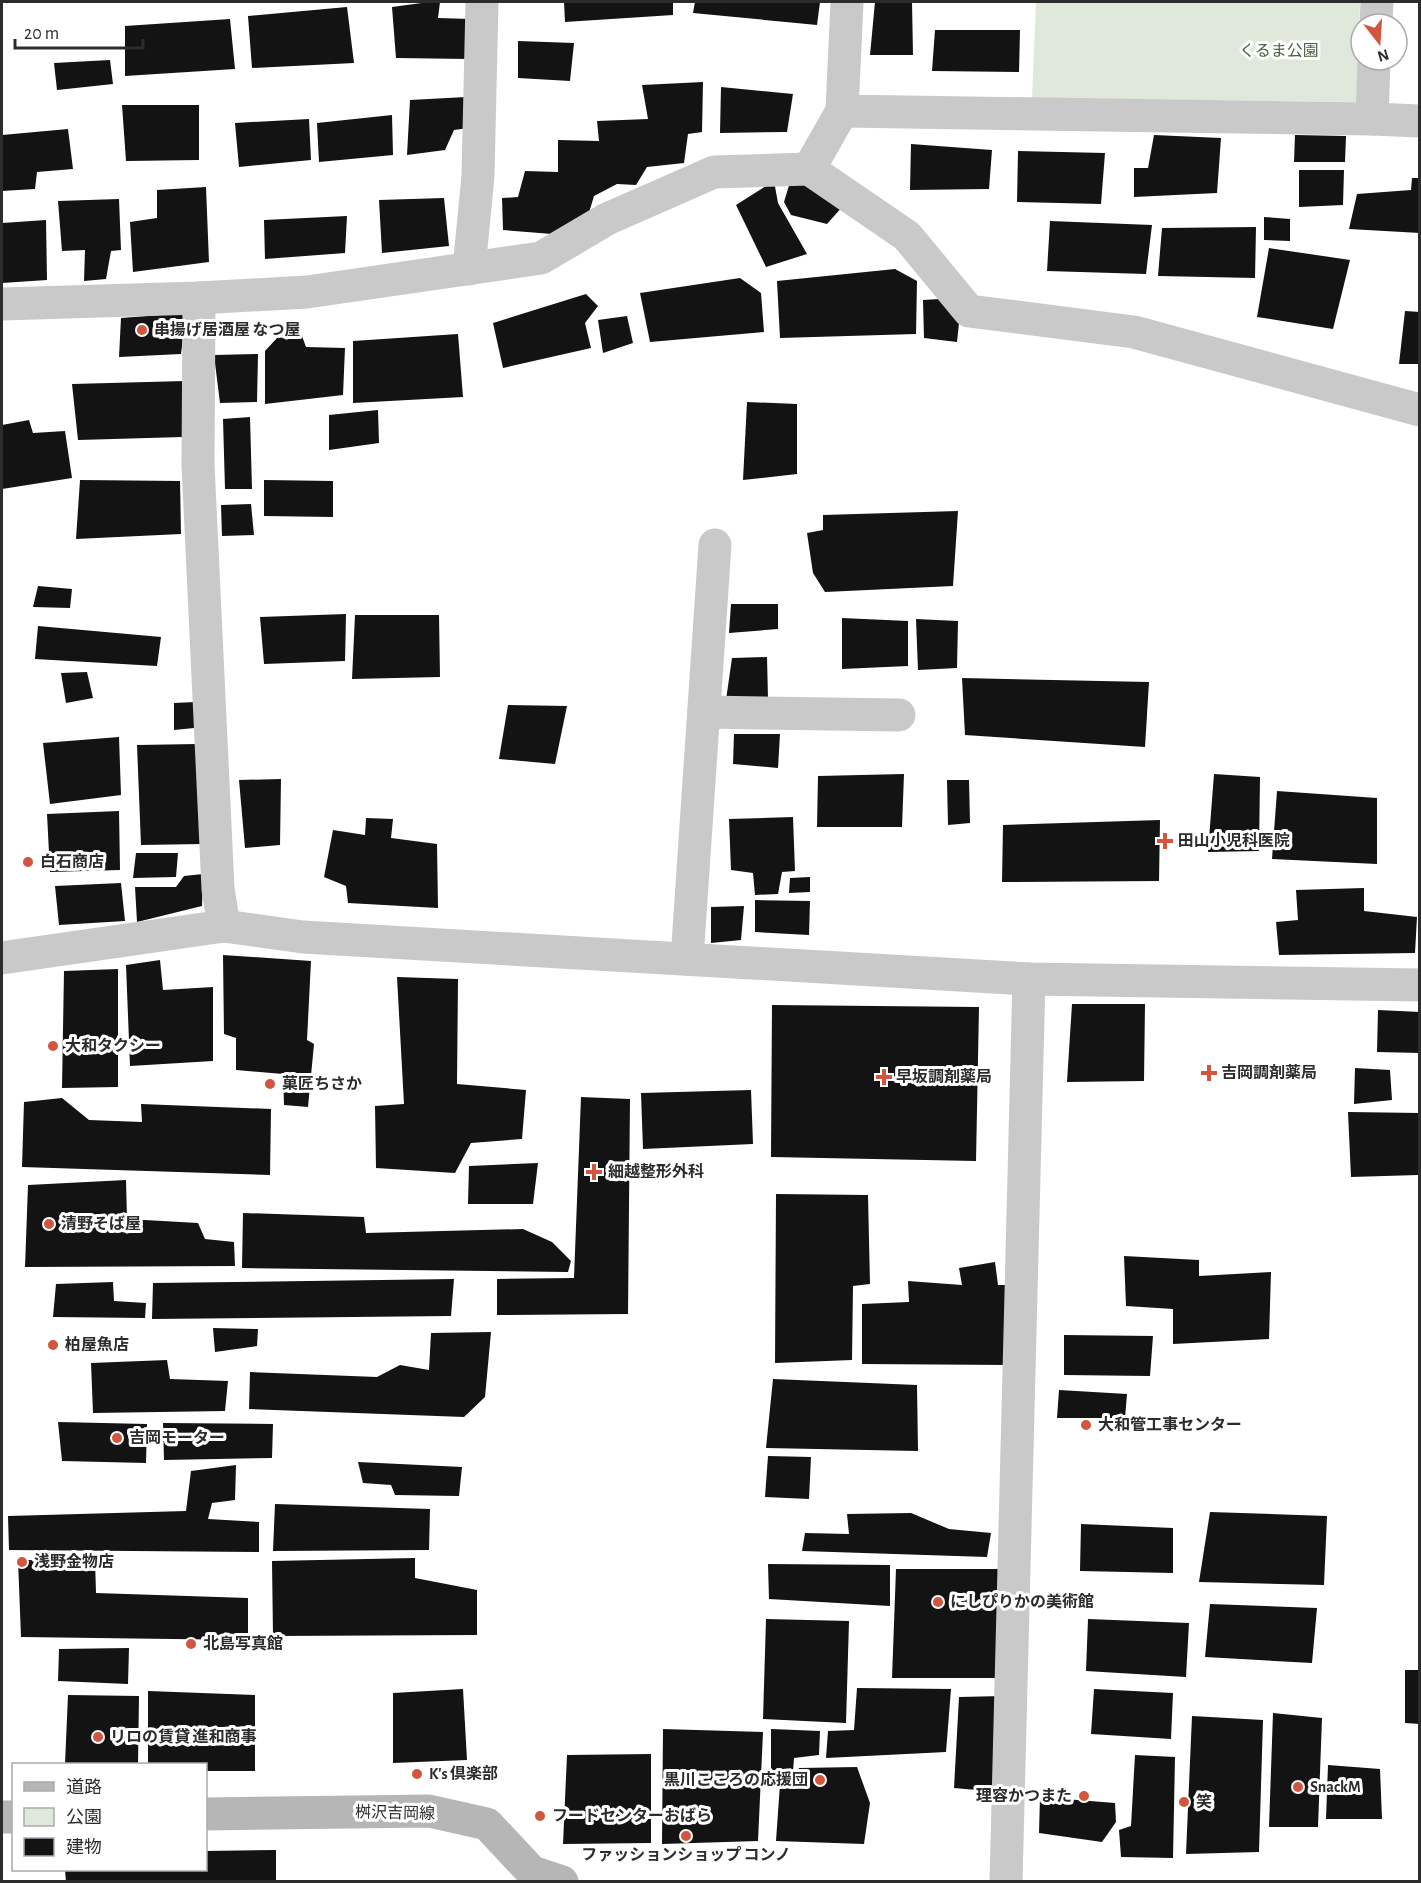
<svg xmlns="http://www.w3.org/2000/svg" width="1421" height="1883" viewBox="0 0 1421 1883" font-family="'Alegreya Sans','Noto Sans JP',sans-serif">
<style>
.green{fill:#dfe8db}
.building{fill:#131313}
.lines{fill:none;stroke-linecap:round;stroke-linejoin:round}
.minor{stroke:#c9c9c9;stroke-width:33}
.secondary{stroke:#b6b6b6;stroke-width:33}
.poi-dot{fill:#d2553f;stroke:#fff;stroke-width:2}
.labels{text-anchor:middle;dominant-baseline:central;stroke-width:6;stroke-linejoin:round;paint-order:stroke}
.park-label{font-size:16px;fill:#47633e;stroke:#fff}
.poi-label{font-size:16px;font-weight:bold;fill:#2c2c2c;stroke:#fff;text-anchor:start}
.street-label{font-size:16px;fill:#2c2c2c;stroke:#fff}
</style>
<rect width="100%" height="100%" fill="#fff"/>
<!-- green -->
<path class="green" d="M1036 2H1360L1357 102 1032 98Z"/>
<!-- building -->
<g class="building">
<path d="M429 2H440L438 18 471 19 469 59 396 58 392 7Z"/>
<path d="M564 2H673V15L565 22Z"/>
<path d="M695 2H820L817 25 693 13Z"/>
<path d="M875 2H912L913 55H870Z"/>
<path d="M347 7 354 63 252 68 248 16Z"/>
<path d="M230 19 235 69 125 76V26Z"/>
<path d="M935 30H1020L1019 72 932 71Z"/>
<path d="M518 41 574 43 570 81 518 78Z"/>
<path d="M110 60 113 84 57 90 54 63Z"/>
<path d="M703 82 702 132 688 134 684 163 647 167 636 185 617 184 594 196 588 216 552 234 503 230 502 198 518 197 525 171 558 172V140L599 141 597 121 648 119 642 85Z"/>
<path d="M721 87 793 94 787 132 720 133Z"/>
<path d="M466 97 469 128 454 130 445 150 407 155 410 100Z"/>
<path d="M122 105H199V160L126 161Z"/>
<path d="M392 115 393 155 319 162 317 123Z"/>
<path d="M309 119 311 160 239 167 235 123Z"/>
<path d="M68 129 73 169 37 172 35 189 2 191V135Z"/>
<path d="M1154 135 1221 138 1217 193 1134 197V168H1148Z"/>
<path d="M1295 135 1346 136 1345 162H1294Z"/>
<path d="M911 144 992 150 989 189 910 190Z"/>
<path d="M1018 151 1105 153 1101 204 1017 202Z"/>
<path d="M1299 170H1344L1343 205 1299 207Z"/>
<path d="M1412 178H1420V233L1349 229 1357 194 1411 190Z"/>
<path d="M774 181 778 203 807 254 766 267 736 205Z"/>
<path d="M806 181 843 206 827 224 791 215 784 202 790 182Z"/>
<path d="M206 187 209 262 133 272 130 222 157 218V190Z"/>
<path d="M444 198 449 246 382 253 379 200Z"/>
<path d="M119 199 121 250 111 251 106 279 84 281 85 250 62 251 58 201Z"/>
<path d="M347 216 345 253 265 259 264 220Z"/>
<path d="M1264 217 1290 219V241L1264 240Z"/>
<path d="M46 220 47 280 2 283V223Z"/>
<path d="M1050 221 1152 225 1146 274 1047 271Z"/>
<path d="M1256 227 1255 278 1158 276 1162 228Z"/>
<path d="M1269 248 1350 260 1333 329 1257 317Z"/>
<path d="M895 269 917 281 916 334 780 338 777 281Z"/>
<path d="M740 278 761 293 764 332 650 342 640 293Z"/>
<path d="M586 294 598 306 585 323 591 348 503 368 493 323Z"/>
<path d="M939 299 960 314 957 342 924 338 923 300Z"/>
<path d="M1405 311 1420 312V364H1399Z"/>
<path d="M186 313 181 354 119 357 121 318Z"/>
<path d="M627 316 633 343 603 353 598 320Z"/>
<path d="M458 334 463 397 353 403V341Z"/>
<path d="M302 336 306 347 345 348 343 395 265 404V351L277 338Z"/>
<path d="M258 354 257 402 220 403 214 355Z"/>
<path d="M185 381 183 437 78 440 72 384Z"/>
<path d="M747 402 797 404V474L743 480Z"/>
<path d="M378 410 379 443 329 450V415Z"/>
<path d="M250 417 252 489H225L223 419Z"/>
<path d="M29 420 33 433 65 431 72 478 2 489V425Z"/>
<path d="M80 480 180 481 181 534 76 539Z"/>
<path d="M264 480 333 481V517L264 516Z"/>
<path d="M251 504 254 535 222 536 221 505Z"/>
<path d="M958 511 953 586 825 592 813 573 807 533 823 530V515Z"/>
<path d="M38 586 72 589 70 608 33 607Z"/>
<path d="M731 604H778V629L729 633Z"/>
<path d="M346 614 345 661 264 664 260 617Z"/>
<path d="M355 615H439L440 677 352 679Z"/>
<path d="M842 618 908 621V666L842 669Z"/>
<path d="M916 619 958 621 957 668 918 670Z"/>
<path d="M38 626 161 637 157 666 35 659Z"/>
<path d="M767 657 768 699 726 700 732 658Z"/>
<path d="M87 672 93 698 66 703 61 673Z"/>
<path d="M962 678 1149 682 1145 747 965 735Z"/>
<path d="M195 702 194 728 174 730V703Z"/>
<path d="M508 705 567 706 555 764 499 759Z"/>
<path d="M734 734H780L778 768 733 764Z"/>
<path d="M119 737 121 795 50 804 43 743Z"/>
<path d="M197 744 202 844 141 845 137 745Z"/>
<path d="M904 774 902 827H817L818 776Z"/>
<path d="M1214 774 1260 777 1259 851 1208 852Z"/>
<path d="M281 779 280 845 245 848 239 780Z"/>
<path d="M947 780H969L970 823 948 825Z"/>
<path d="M1277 791 1377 798V864L1272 859Z"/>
<path d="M119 811 120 870 50 872 47 814Z"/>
<path d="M793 817 795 871 782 872 778 894 755 895 753 873 731 870 729 819Z"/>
<path d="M366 818 393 819 391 838 437 844 438 908 348 903 346 886 324 877 333 830 365 835Z"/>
<path d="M1160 820 1159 881 1002 882 1003 825Z"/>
<path d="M136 853H178L176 877 133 878Z"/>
<path d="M203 874 202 906 137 922 135 887H176L184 876Z"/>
<path d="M810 877V892L789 893 790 878Z"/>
<path d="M121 883 125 921 59 925 55 886Z"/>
<path d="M1364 888V911L1417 917 1415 953 1279 955 1276 922 1298 920 1296 890Z"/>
<path d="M755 900 810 901 809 935 755 932Z"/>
<path d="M744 906 741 940 711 943V907Z"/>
<path d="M223 955 311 961 307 1040 314 1044 308 1107 284 1105 283 1074 236 1070V1038L224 1034Z"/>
<path d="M160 960 163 990 213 987V1061L130 1066 126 965Z"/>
<path d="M118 969V1087L62 1088 64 971Z"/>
<path d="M397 977 458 979 457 1084 526 1090 522 1139 471 1143 455 1173 376 1168 375 1106 404 1104Z"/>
<path d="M1072 1004H1145L1144 1081 1067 1082Z"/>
<path d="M772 1005 979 1007 976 1161 771 1157Z"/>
<path d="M1378 1010 1420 1012V1053L1377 1052Z"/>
<path d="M1355 1068 1390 1070 1392 1100 1354 1104Z"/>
<path d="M751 1090 753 1144 643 1149 641 1093Z"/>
<path d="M581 1097 630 1099 628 1314 497 1315V1279L574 1278Z"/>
<path d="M62 1098 89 1120 142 1122 141 1104 271 1109 270 1175 22 1167 24 1102Z"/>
<path d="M1348 1112 1420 1113 1418 1175 1351 1177Z"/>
<path d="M538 1163 533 1204H468L469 1166Z"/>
<path d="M126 1180 127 1219 198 1223 205 1239 234 1242 235 1266 25 1267 28 1185Z"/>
<path d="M776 1194 868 1195 870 1284 853 1286 852 1360 775 1363Z"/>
<path d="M243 1213 364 1217 366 1233 523 1229 552 1242 571 1261 568 1272 242 1268Z"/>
<path d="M1124 1256 1199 1260V1276L1271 1272 1269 1339 1173 1344V1309L1126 1306Z"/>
<path d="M995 1262 998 1285H1012L1010 1365 862 1364V1304L909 1302 908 1281 962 1285 959 1268Z"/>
<path d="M454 1279 451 1316 152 1319 153 1283Z"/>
<path d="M113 1282 114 1301 146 1303 145 1318 53 1317 56 1284Z"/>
<path d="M213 1328 258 1329 257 1346 215 1352Z"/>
<path d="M491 1332 485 1397 464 1417 249 1409 250 1372 377 1377 400 1365 429 1370 431 1333Z"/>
<path d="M1064 1335 1153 1336 1150 1376 1064 1375Z"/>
<path d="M167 1360 170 1379 228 1381 225 1411 93 1413 91 1363Z"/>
<path d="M773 1379 917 1385 918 1451 766 1448Z"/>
<path d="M1059 1390 1127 1394 1125 1418H1057Z"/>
<path d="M58 1422 147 1424 146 1463 62 1461Z"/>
<path d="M163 1423 273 1424 272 1458 164 1460Z"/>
<path d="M768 1456 811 1457 809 1499 765 1497Z"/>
<path d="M358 1462 462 1467 459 1496 395 1495 391 1485 363 1483Z"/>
<path d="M236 1465 235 1500 212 1503 208 1519 259 1522V1552L9 1550 8 1516 186 1511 191 1471Z"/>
<path d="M275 1504 430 1509 429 1550 273 1551Z"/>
<path d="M1210 1512 1327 1516 1324 1585 1199 1582Z"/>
<path d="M911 1513 949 1529 991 1533 987 1557 802 1551 805 1533 849 1534 847 1514Z"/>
<path d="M1081 1524 1173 1528V1573L1080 1571Z"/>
<path d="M415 1558V1578L477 1590V1635L273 1636 272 1561Z"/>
<path d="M18 1560H95L96 1593 248 1598V1640L21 1637Z"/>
<path d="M768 1564 890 1565V1606L769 1599Z"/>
<path d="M896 1569H1001L1000 1678H892Z"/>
<path d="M1210 1604 1317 1608 1312 1663 1205 1657Z"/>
<path d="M766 1619 849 1621 846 1723 763 1719Z"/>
<path d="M1088 1619 1189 1623 1186 1677 1086 1671Z"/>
<path d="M129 1648 128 1684 58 1681 59 1649Z"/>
<path d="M1405 1670H1420V1724L1405 1723Z"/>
<path d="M857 1688 951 1689 946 1752 826 1758 828 1731 854 1730Z"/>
<path d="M463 1689 467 1760 393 1763V1693Z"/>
<path d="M1094 1689 1173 1693 1171 1739 1091 1734Z"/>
<path d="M148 1691 255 1695V1771H206V1764H148Z"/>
<path d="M68 1695 139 1696 138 1764H65Z"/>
<path d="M1003 1696 999 1792 954 1788 959 1697Z"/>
<path d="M1273 1713 1322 1718 1318 1827H1269Z"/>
<path d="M1192 1716 1263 1720 1259 1852 1186 1854Z"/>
<path d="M663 1729 763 1732 758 1841 662 1844Z"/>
<path d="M771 1729 820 1731 819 1755 794 1758 793 1772 771 1777Z"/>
<path d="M651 1754V1843L563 1844 567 1755Z"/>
<path d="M1135 1755 1175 1757 1173 1858 1121 1857 1119 1830 1131 1826Z"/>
<path d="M1328 1765 1380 1769 1382 1819H1326Z"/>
<path d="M857 1767 870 1803 864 1844 776 1841 780 1784 794 1781 799 1768Z"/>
<path d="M1040 1797 1115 1803 1116 1822 1102 1842 1039 1833Z"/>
<path d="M276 1850V1882H66L65 1870H206V1851Z"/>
</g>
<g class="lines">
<!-- minor -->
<g class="minor">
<path d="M847 2 842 111 1372 119 1374 60"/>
<path d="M1376 24 1377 2"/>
<path d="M1372 119 1420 121"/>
<path d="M809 169 842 111"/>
<path d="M469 269 478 176 482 2"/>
<path d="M199 298 198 464 218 889 224 926"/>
<path d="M2 304 199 298 307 292 541 258 607 219 714 172 809 169 907 236 969 311 1134 332 1420 410"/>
<path d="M704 712 899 715"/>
<path d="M2 958 224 926 303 937 1029 979 1420 985"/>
<path d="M687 959 715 545"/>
<path d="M1006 1882 1029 979"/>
</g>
<!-- secondary -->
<g class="secondary">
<path d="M206 1814 429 1811 487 1824 532 1872 562 1882"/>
<path d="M2 1817H14"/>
</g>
</g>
<!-- markers -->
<g class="poi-dot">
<circle cx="142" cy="330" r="6"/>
<path d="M1162 832h6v6h6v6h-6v6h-6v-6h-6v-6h6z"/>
<circle cx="28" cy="862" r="6"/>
<circle cx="53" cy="1046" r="6"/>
<path d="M1206 1064h6v6h6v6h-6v6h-6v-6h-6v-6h6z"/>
<path d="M881 1068h6v6h6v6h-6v6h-6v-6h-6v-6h6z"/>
<circle cx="270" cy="1084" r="6"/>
<path d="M591 1163h6v6h6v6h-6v6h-6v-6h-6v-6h6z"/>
<circle cx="49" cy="1224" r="6"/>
<circle cx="53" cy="1345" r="6"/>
<circle cx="1086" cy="1425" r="6"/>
<circle cx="117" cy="1438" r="6"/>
<circle cx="22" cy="1562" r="6"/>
<circle cx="938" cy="1602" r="6"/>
<circle cx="191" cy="1644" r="6"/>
<circle cx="98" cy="1737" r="6"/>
<circle cx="417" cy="1774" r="6"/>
<circle cx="820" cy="1780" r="6"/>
<circle cx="1298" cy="1787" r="6"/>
<circle cx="1084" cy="1796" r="6"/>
<circle cx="1184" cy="1802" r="6"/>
<circle cx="540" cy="1816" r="6"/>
<circle cx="686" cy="1836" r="6"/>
</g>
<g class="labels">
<!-- park labels -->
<g class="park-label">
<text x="1279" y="51">くるま公園</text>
</g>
<!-- poi labels -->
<g class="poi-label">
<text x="154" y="330">串揚げ居酒屋 なつ屋</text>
<text x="1178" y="841">田山小児科医院</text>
<text x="40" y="862">白石商店</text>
<text x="65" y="1046">大和タクシー</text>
<text x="1221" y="1073">吉岡調剤薬局</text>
<text x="896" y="1077">早坂調剤薬局</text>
<text x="282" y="1084">菓匠ちさか</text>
<text x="608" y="1172">細越整形外科</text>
<text x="61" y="1224">清野そば屋</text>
<text x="65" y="1345">柏屋魚店</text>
<text x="1098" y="1425">大和管工事センター</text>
<text x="129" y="1438">吉岡モーター</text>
<text x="34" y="1562">浅野金物店</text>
<text x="950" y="1602">にしぴりかの美術館</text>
<text x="203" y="1644">北島写真館</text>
<text x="110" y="1737">リロの賃貸 進和商事</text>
<text x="429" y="1774">K's 倶楽部</text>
<text x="808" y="1780" text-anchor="end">黒川こころの応援団</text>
<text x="1310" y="1787">SnackM</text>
<text x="1072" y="1796" text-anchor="end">理容かつまた</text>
<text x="1196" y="1802">笑</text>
<text x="552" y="1816">フードセンターおばら</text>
<text x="686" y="1855" text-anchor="middle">ファッションショップ コンノ</text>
</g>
<!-- street labels -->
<g class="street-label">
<text transform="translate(395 1813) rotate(1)">桝沢吉岡線</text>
</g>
</g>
<!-- border -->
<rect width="1421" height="1883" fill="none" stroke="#2c2c2c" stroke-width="6"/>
<!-- legend -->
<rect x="12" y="1763" width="195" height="108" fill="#ffffff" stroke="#ababab" stroke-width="1.5"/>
<rect x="24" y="1782" width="30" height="9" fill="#b6b6b6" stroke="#ababab" stroke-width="1.5"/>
<text x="66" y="1793" font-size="18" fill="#2c2c2c">道路</text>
<rect x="24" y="1808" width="30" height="18" fill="#dfe8db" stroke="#ababab" stroke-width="1.5"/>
<text x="66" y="1823" font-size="18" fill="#2c2c2c">公園</text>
<rect x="24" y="1838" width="30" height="18" fill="#131313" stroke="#ababab" stroke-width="1.5"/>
<text x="66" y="1853" font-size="18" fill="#2c2c2c">建物</text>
<!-- north arrow -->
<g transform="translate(1379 42) rotate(163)"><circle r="28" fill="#ffffff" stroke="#ababab" stroke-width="1.5"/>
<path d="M0-4.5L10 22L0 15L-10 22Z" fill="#d2553f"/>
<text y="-9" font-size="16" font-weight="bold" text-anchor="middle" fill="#2c2c2c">N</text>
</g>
<!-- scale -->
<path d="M15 39v9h128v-9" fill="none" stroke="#2c2c2c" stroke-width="3"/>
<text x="24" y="39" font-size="18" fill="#2c2c2c" stroke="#ffffff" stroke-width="4.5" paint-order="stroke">20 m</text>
</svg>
